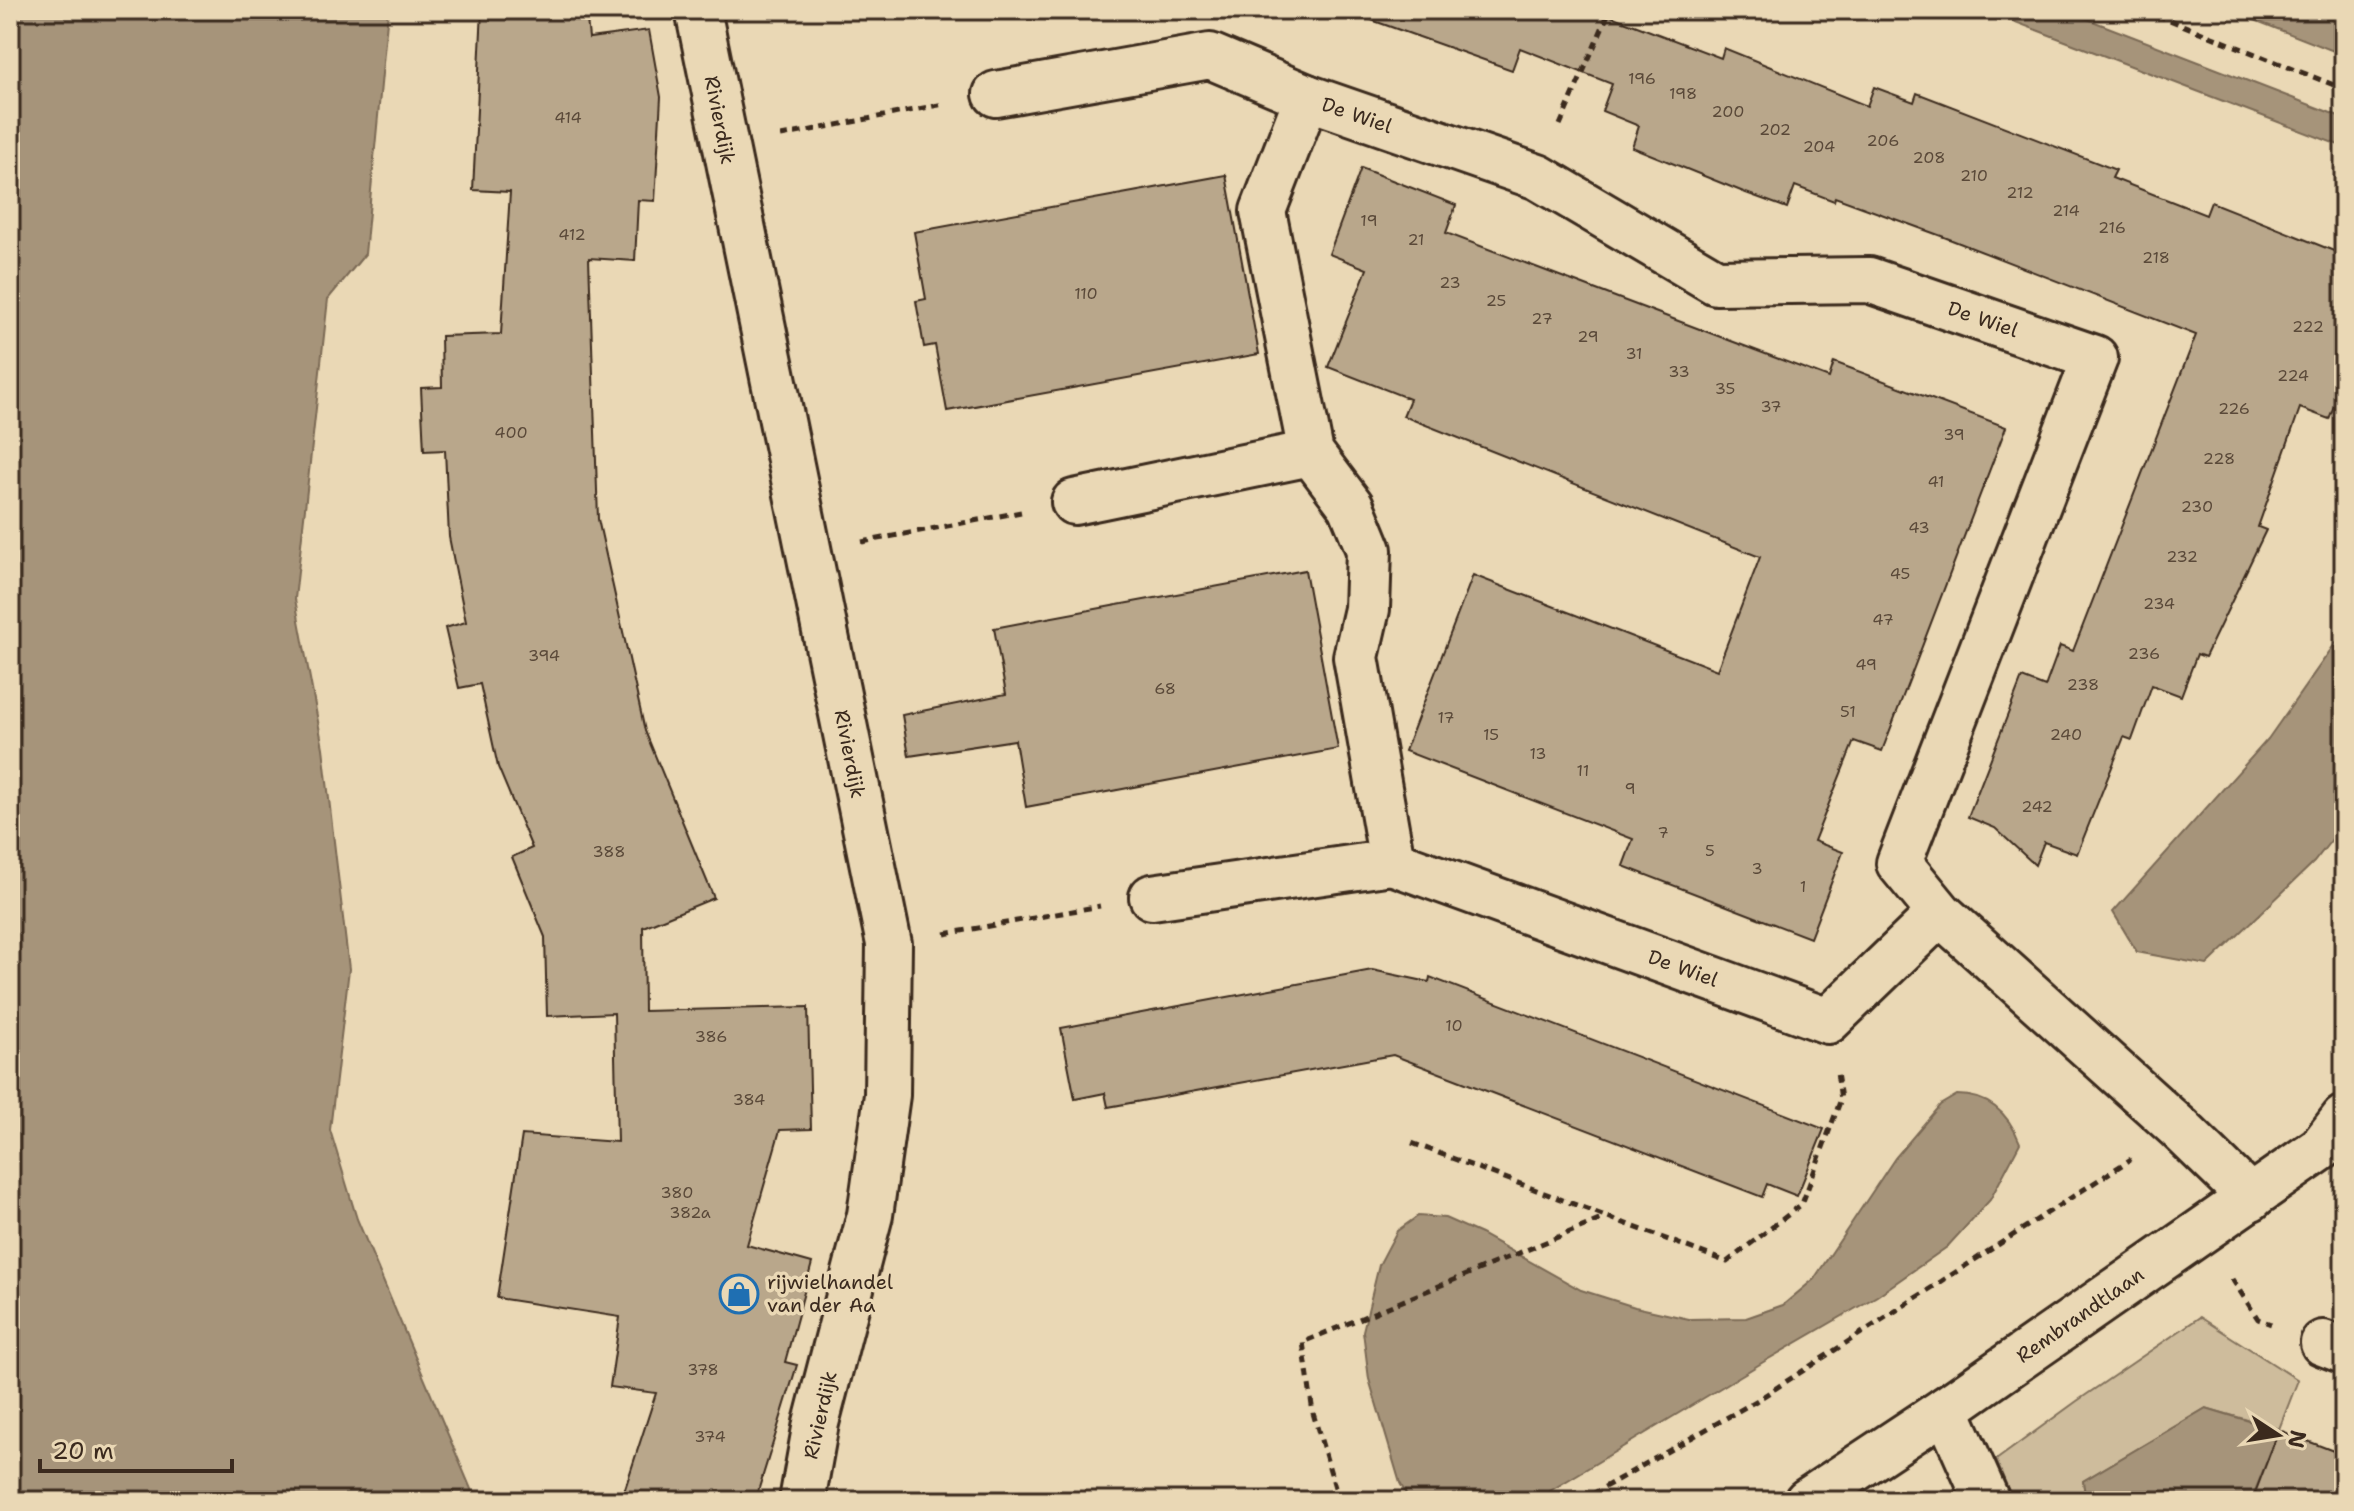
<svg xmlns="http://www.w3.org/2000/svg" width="2354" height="1511" viewBox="0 0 2354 1511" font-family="'Shantell Sans',sans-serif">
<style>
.green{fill:#cebc9c;stroke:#84735d;stroke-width:2}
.water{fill:#a6947a;stroke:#7b6a55;stroke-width:2}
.building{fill:#b9a78b;stroke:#3b2a1e;stroke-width:2}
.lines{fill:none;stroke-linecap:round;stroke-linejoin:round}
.minor-casing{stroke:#3b2a1e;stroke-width:50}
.tertiary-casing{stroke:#3b2a1e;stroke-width:50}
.path{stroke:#3b2a1e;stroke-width:5;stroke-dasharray:8 6;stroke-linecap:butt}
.minor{stroke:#ead8b5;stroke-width:44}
.tertiary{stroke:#ead8b5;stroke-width:44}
.labels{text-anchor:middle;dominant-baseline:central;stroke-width:7;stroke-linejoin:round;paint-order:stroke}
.number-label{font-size:16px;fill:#5a4939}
.street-label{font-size:20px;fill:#3b2a1e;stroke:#ead8b5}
.poi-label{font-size:20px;fill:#3b2a1e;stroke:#ead8b5;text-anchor:start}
</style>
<rect width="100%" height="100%" fill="#ead8b5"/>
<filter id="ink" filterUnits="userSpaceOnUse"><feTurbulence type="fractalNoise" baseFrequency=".0125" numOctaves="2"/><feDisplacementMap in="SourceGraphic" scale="16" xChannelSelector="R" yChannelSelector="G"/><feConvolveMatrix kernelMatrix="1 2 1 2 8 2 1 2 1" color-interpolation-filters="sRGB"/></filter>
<g filter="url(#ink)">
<!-- green -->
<path class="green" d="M2200 1317 2298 1380 2279 1429 2206 1408 2083 1481 2086 1501H2013L1996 1460 2077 1401Z"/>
<!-- water -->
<g class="water">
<path d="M10 10H388L365 254 328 299 295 599 323 748 349 969 330 1130 357 1219 476 1501H10Z"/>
<path d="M1984 10H2064L2344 118V147Z"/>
<path d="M2229 10H2305L2344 21V55Z"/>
<path d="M2344 631V824L2314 862 2207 965 2137 952 2113 912 2268 739Z"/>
<path d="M1957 1095C1989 1095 2009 1114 2020 1143L1990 1200 1947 1247 1877 1296 1765 1361 1545 1494 1532 1501H1410L1400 1483 1369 1379 1363 1331 1379 1265 1397 1231 1418 1216 1445 1218 1481 1234 1581 1290 1635 1307 1689 1319 1746 1318 1783 1305 1814 1279 1895 1158 1940 1105Z"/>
<path d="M2206 1408 2279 1430 2251 1501H2086L2083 1481Z"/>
</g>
<!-- building -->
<g class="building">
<path d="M482 10H586L589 38 649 30 661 97 655 201 638 200 635 261 589 258 598 519 645 731 714 898 643 927 644 1011 808 1007 811 1129 780 1130 747 1245 812 1263 785 1362 797 1365 755 1501H621L656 1393 610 1387 620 1317 497 1298 522 1135 617 1142 614 1013 547 1016 545 937 512 857 532 848 498 767 480 684 459 688 445 628 466 622 449 537 445 450 424 451 421 388 442 387 441 336 501 334 510 192 473 190Z"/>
<path d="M1364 10H1595L1721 58 1724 48 1867 106 1874 87 1914 102 1917 93 2116 170 2112 178 2206 215 2211 202 2344 255V379L2329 419 2300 408 2258 527 2266 530 2205 657 2197 654 2181 696 2152 685 2132 740 2124 737 2077 854 2044 842 2035 865 1995 828 1968 817 2022 678 2045 687 2060 646 2073 651 2196 335 1944 237 1835 197 1834 201 1795 186 1787 208 1746 193 1632 147 1639 126 1602 111 1612 84 1520 48 1512 70 1363 17Z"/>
<path d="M1361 168 1456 205 1446 233 1829 378 1834 362 2006 427 1882 751 1854 741 1814 841 1843 852 1810 938 1623 866 1633 839 1405 751 1473 575 1717 670 1760 557 1403 416 1410 399 1328 367 1367 269 1329 254Z"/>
<path d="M1226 175 1259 354 947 411 935 345 924 347 916 301 926 299 914 232Z"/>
<path d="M1305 570 1338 749 1026 807 1015 740 909 756 902 715 1006 694 994 628Z"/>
<path d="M1372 970 1429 982 1430 977 1824 1129 1797 1196 1767 1184 1762 1197 1393 1055 1108 1107 1105 1093 1075 1099 1061 1028Z"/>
<path d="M2279 1430 2344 1455V1501H2252Z"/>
</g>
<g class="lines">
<!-- minor casing -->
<g class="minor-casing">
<g id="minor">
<path d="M698 10 889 944 887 1095 870 1215 816 1423 802 1501"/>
<path d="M996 94 1210 56 1307 97"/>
<path d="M1074 502 1311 453"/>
<path d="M1152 897 1392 862"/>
<path d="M1940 913 1828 1021 1392 862 1356 657 1367 609 1369 550 1351 506 1311 453 1263 211 1307 97 1538 177 1716 282 1869 280 2095 358 1899 863 1940 913 2179 1128 2251 1198"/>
<path d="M2323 1343 2344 1351"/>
<path d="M1946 1409 1987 1501"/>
</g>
</g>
<!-- tertiary casing -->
<g class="tertiary-casing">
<path id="tertiary" d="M1807 1501 1946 1409 2321 1148 2344 1118"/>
</g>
<!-- path -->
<g class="path">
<path d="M2144 10 2344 89"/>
<path d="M2336 85 2344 62"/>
<path d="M1560 125 1610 10"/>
<path d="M781 136 944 104"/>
<path d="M862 542 1021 512"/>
<path d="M945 934 1100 906"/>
<path d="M1412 1143 1727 1262 1802 1204 1841 1099 1837 1073"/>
<path d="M2232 1279 2258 1319 2271 1324"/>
<path d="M1339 1501 1313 1413 1303 1342 1604 1218"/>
<path d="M1580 1501 1756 1401 2131 1159"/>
</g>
<!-- minor -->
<use href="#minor" class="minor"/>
<!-- tertiary -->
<use href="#tertiary" class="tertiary"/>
</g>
</g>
<!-- icons -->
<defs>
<g id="shop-ring" transform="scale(2)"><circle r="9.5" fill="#ead8b5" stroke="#1f6fb2" stroke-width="1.5"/><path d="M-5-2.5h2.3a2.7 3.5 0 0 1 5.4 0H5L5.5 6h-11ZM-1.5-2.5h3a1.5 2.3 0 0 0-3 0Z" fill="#1f6fb2"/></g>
</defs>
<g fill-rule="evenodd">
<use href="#shop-ring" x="739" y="1294"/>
</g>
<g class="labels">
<!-- number labels -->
<g class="number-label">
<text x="1642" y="78">196</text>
<text x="1683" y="93">198</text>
<text x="1728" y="111">200</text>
<text x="568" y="117">414</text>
<text x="1775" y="129">202</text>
<text x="1883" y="140">206</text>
<text x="1819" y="146">204</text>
<text x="1929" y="157">208</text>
<text x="1974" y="175">210</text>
<text x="2020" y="192">212</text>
<text x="2066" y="210">214</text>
<text x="1369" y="220">19</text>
<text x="2112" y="227">216</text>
<text x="572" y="234">412</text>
<text x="1416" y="239">21</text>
<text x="2156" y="257">218</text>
<text x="1450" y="282">23</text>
<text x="1086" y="293">110</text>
<text x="1496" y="300">25</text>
<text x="1542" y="318">27</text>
<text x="2308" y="326">222</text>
<text x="1588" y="336">29</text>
<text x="1634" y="353">31</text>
<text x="1679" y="371">33</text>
<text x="2293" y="375">224</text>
<text x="1725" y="388">35</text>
<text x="1771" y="406">37</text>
<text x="2234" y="408">226</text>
<text x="511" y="432">400</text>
<text x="1954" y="434">39</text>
<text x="2219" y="458">228</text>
<text x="1936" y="481">41</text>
<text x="2197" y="506">230</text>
<text x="1919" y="527">43</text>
<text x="2182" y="556">232</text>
<text x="1900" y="573">45</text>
<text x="2159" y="603">234</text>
<text x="1883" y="619">47</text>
<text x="2144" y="653">236</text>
<text x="544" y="655">394</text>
<text x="1866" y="664">49</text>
<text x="2083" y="684">238</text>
<text x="1165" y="688">68</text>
<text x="1848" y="711">51</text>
<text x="1446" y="717">17</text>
<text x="1491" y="734">15</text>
<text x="2066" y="734">240</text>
<text x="1538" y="753">13</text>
<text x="1583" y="770">11</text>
<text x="1630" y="788">9</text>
<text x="2037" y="806">242</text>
<text x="1663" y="832">7</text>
<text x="1710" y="850">5</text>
<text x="609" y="851">388</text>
<text x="1757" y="868">3</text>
<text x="1803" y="886">1</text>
<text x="1454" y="1025">10</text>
<text x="711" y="1036">386</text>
<text x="749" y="1099">384</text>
<text x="677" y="1192">380</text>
<text x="690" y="1212">382a</text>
<text x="703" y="1369">378</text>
<text x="710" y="1436">374</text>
</g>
<!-- street labels -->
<g class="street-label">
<text transform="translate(1357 115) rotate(19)">De Wiel</text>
<text transform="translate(720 120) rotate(79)">Rivierdijk</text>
<text transform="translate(1983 319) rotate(19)">De Wiel</text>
<text transform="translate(850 754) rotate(79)">Rivierdijk</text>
<text transform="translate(1683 968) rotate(20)">De Wiel</text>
<text transform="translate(2080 1315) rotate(-35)">Rembrandtlaan</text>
<text transform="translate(820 1415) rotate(-77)">Rivierdijk</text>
</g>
<!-- poi labels -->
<g class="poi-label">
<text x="767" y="1282">rijwielhandel<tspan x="767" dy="23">van der Aa</tspan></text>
</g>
</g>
<!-- margin -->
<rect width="2354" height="1511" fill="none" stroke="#ead8b5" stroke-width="40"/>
<rect x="20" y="20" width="2314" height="1471" fill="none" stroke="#3b2a1e" stroke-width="3" filter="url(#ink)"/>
<!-- north arrow -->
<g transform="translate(2278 1435) rotate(102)" stroke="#ead8b5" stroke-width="6" paint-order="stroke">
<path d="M0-6L14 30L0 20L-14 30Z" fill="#3b2a1e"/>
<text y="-12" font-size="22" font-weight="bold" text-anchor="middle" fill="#3b2a1e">N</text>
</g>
<!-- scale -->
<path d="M40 1459v12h192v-12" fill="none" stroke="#3b2a1e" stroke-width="4"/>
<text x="52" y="1459" font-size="24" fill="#3b2a1e" stroke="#ead8b5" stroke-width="6" paint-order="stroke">20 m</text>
</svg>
